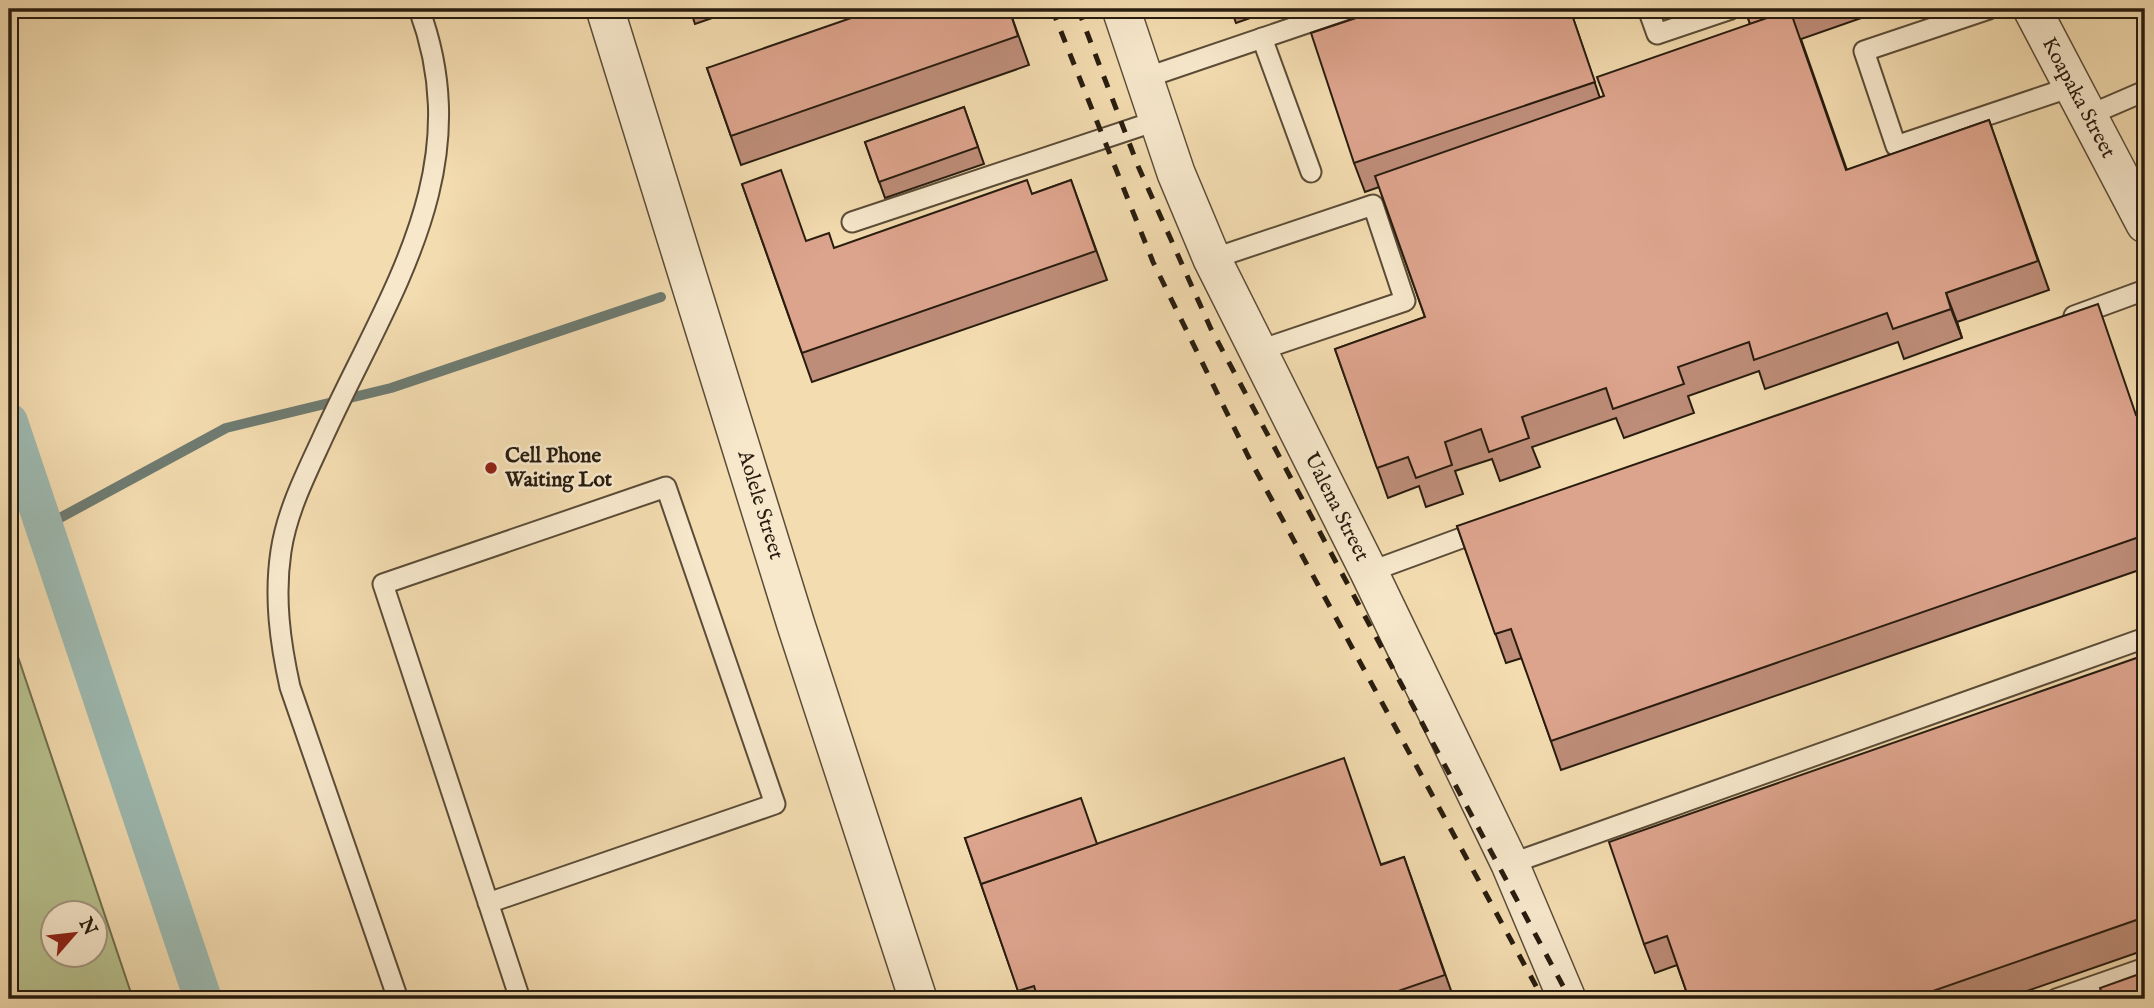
<svg xmlns="http://www.w3.org/2000/svg" width="2154" height="1008" viewBox="0 0 2154 1008" font-family="'IM FELL English',serif">
<style>
.green{fill:#b7c18e;stroke:#706e4e;stroke-width:2;fill-rule:evenodd}
.lines{fill:none;stroke-linecap:round;stroke-linejoin:round}
.stream{stroke:#6e7b71;stroke-width:10}
.canal{stroke:#9dbab2;stroke-width:38}
.lane-casing{stroke:#5b4c37;stroke-width:23}
.street-casing{stroke:#5b4c37;stroke-width:40}
.lane{stroke:#f7e8cc;stroke-width:19}
.street{stroke:#f7e8cc;stroke-width:37}
.rail{stroke:#281c0f;stroke-width:5;stroke-dasharray:12 12;stroke-linecap:butt}
.wall{fill:#be8d79;stroke:#281c0f;stroke-width:2}
.shaded-wall{fill:#9b7363;stroke:#281c0f;stroke-width:2}
.building{fill:#dda48d;stroke:#281c0f;stroke-width:2}
.poi-dot{fill:#8f2418;stroke:#f7e8cc;stroke-width:2.5}
.labels{text-anchor:middle;dominant-baseline:central;stroke-width:5;stroke-linejoin:round;paint-order:stroke}
.street-label{font-size:21px;fill:#281c0f;stroke:#f7e8cc}
.poi-label{font-size:21px;font-weight:bold;fill:#281c0f;stroke:#f7e8cc;text-anchor:start}
</style>
<rect width="100%" height="100%" fill="#f3dcb0"/>
<filter id="stains"><feTurbulence type="fractalNoise" baseFrequency=".00286" numOctaves="4"/><feColorMatrix values="0 0 0 0 .2 0 0 0 0 .09 0 0 0 0 .02 0 0 0 .5 -.17"/></filter>
<radialGradient id="worn" r=".72"><stop offset=".6" stop-color="#630" stop-opacity="0"/><stop offset="1" stop-color="#630" stop-opacity=".3"/></radialGradient>
<!-- green -->
<path class="green" d="M9 630 133 999H9ZM52 914H94V956H52Z"/>
<g class="lines">
<!-- stream -->
<path class="stream" d="M45 526 226 428 391 388 661 297"/>
<!-- canal -->
<path class="canal" d="M9 422 203 999"/>
<!-- lane casing -->
<g class="lane-casing">
<g id="lane">
<path d="M1648 9 1657 34 1731 9"/>
<path d="M1989 9 1864 51 1896 146 2071 87"/>
<path d="M1262 38 1311 172"/>
<path d="M1145 78 1348 9"/>
<path d="M2087 116 2145 91"/>
<path d="M852 222 1159 120"/>
<path d="M1212 259 1373 205 1405 301 1257 351"/>
<path d="M2074 316 2145 290"/>
<path d="M1369 572 1486 529"/>
<path d="M1510 864 2145 638"/>
<path d="M488 903 775 804 666 487 383 584 520 999"/>
<path d="M398 999 290 687C280 642 274 597 281 551 287 511 306 474 323 437 388 294 479 171 419 9"/>
<path d="M2056 999 2145 968"/>
</g>
</g>
<!-- street casing -->
<g class="street-casing">
<g id="street">
<path d="M605 9 796 625 918 999"/>
<path d="M1121 9 1176 173 1212 259 1369 572 1510 864 1567 999"/>
<path d="M2032 9 2145 224"/>
</g>
</g>
<!-- lane -->
<use href="#lane" class="lane"/>
<!-- street -->
<use href="#street" class="street"/>
<!-- rail -->
<g class="rail">
<path d="M1052 9 1153 262 1248 456 1543 999"/>
<path d="M1078 9 1138 166 1211 329 1570 999"/>
</g>
</g>
<!-- wall -->
<g class="wall">
<path d="M690 9H738L695 24Z"/>
<path d="M1009 9 1029 65 741 165 707 68Z"/>
<path d="M1231 9H1276L1236 23Z"/>
<path d="M1383 9H1570L1600 98 1750 24 1745 9H1887L1801 39 1847 170 1989 120 2049 290 1957 322 1962 338 1904 359 1898 342 1765 389 1759 371 1688 396 1694 413 1624 438 1616 418 1532 447 1540 467 1500 481 1492 459 1455 471 1463 494 1426 507 1419 486 1388 498 1335 349 1425 317 1379 187 1365 192 1354 163Z"/>
<path d="M964 107 984 164 885 198 865 142Z"/>
<path d="M1071 180 1107 280 812 382 742 184 806 241 835 248 1032 194Z"/>
<path d="M2145 412V568L1561 770 1522 658 1506 663 1457 526 2137 415Z"/>
<path d="M2145 655V950L2004 999H1689L1677 965 1655 973 1644 944Z"/>
<path d="M965 838 1097 844 1382 864 1404 857 1454 999H1021Z"/>
</g>
<!-- shaded-wall -->
<path class="shaded-wall" d="M1946 293 1957 322 1962 338 1951 309Z"/>
<!-- building -->
<g class="building">
<path d="M877 9H1009L1018 36 731 136 707 68Z"/>
<path d="M1383 9H1570L1595 82 1354 163 1311 33Z"/>
<path d="M1745 9H1811L1792 15 1790 10 1750 24Z"/>
<path d="M1790 10 1846 170 1989 120 2038 261 1946 293 1951 309 1893 329 1887 313 1754 360 1749 342 1678 367 1684 384 1613 409 1606 388 1522 417 1529 438 1489 452 1481 429 1445 442 1452 465 1416 478 1408 457 1377 468 1335 349 1425 317 1375 176 1604 96 1597 77Z"/>
<path d="M964 107 978 147 879 182 865 142Z"/>
<path d="M781 170 806 241 829 233 834 248 1027 180 1032 194 1071 180 1096 251 802 353 742 184Z"/>
<path d="M2098 304 2136 415 2145 412V535L1551 741 1511 629 1495 634 1457 526Z"/>
<path d="M2145 655V917L1910 999H1689L1667 936 1644 944 1609 842Z"/>
<path d="M1344 758 1381 865 1404 857 1445 975 1375 999H1038L1034 986 1018 991 981 884Z"/>
<path d="M1081 798 1097 844 981 884 965 838Z"/>
<path d="M2145 972V999H2104L2100 988Z"/>
</g>
<!-- markers -->
<circle class="poi-dot" cx="491" cy="468" r="7"/>
<g class="labels">
<!-- street labels -->
<g class="street-label">
<text transform="translate(2078 98) rotate(62)">Koapaka Street</text>
<text transform="translate(760 505) rotate(73)">Aolele Street</text>
<text transform="translate(1336 507) rotate(63)">Ualena Street</text>
</g>
<!-- poi labels -->
<g class="poi-label">
<text x="505" y="456">Cell Phone<tspan x="505" dy="24">Waiting Lot</tspan></text>
</g>
</g>
<!-- margin -->
<rect width="2154" height="1008" fill="none" stroke="#f3dcb0" stroke-width="35"/>
<rect x="10" y="10" width="2133" height="987" fill="none" stroke="#281c0f" stroke-width="3.5"/>
<rect x="18" y="18" width="2119" height="973" fill="none" stroke="#281c0f" stroke-width="2"/>
<!-- north arrow -->
<g transform="translate(74 934) rotate(62)"><circle r="33" fill="#f7e8cc" stroke="#a49680" stroke-width="2"/>
<path d="M0-5L12 26L0 18L-12 26Z" fill="#8f2418"/>
<text y="-10" font-size="19" font-weight="bold" text-anchor="middle" fill="#281c0f">N</text>
</g>
<rect width="100%" height="100%" filter="url(#stains)"/>
<rect width="100%" height="100%" fill="url(#worn)"/>
</svg>
